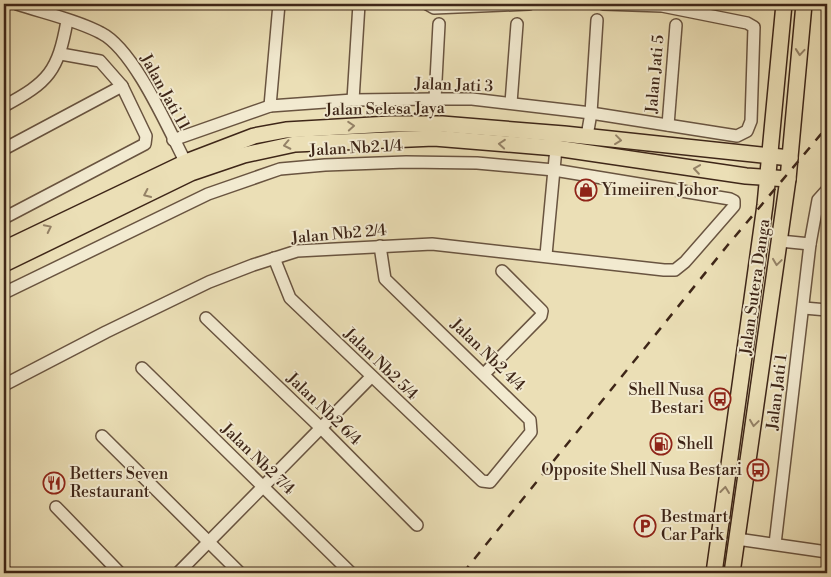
<svg xmlns="http://www.w3.org/2000/svg" width="831" height="577" viewBox="0 0 831 577" font-family="'Libre Bodoni',serif">
<style>
.lines{fill:none;stroke-linecap:round;stroke-linejoin:round}
.minor-casing{stroke:#695440;stroke-width:14}
.major-casing{stroke:#3e2618;stroke-width:18}
.minor{stroke:#f2ead0;stroke-width:11}
.major{stroke:#ebdfb6;stroke-width:15}
.rail{stroke:#3e2618;stroke-width:2.5;stroke-dasharray:9 9;stroke-linecap:butt}
.oneway{stroke:#948267}
.labels{text-anchor:middle;dominant-baseline:central;stroke-width:4;stroke-linejoin:round;paint-order:stroke}
.street-label{font-size:16px;fill:#3e2618;stroke:#f2ead0}
.poi-label{font-size:16px;fill:#3e2618;stroke:#f2ead0;text-anchor:start}
</style>
<rect width="100%" height="100%" fill="#ebdfb6"/>
<filter id="stains"><feTurbulence type="fractalNoise" baseFrequency=".004" numOctaves="4"/><feColorMatrix values="0 0 0 0 .2 0 0 0 0 .09 0 0 0 0 .02 0 0 0 .5 -.17"/></filter>
<radialGradient id="worn" r=".72"><stop offset=".6" stop-color="#630" stop-opacity="0"/><stop offset="1" stop-color="#630" stop-opacity=".3"/></radialGradient>
<g class="lines">
<!-- minor casing -->
<g class="minor-casing">
<g id="minor">
<path d="M17 4C44 13 77 20 101 33 135 50 170 133 188 167"/>
<path d="M427 4 434 8 529 4"/>
<path d="M435 99 439 24"/>
<path d="M353 100 359 4"/>
<path d="M511 103 517 24"/>
<path d="M4 106C49 82 58 71 67 21"/>
<path d="M270 106 279 4"/>
<path d="M668 125 676 25"/>
<path d="M587 136 591 113 597 20"/>
<path d="M173 140 270 106 353 100 435 99H472L591 113 737 136 747 131 751 121 754 27 747 23 662 6 603 4"/>
<path d="M4 149 122 86"/>
<path d="M4 218 145 144 146 136 122 86 100 61 61 54"/>
<path d="M780 241 810 244"/>
<path d="M546 255 556 148 553 141"/>
<path d="M274 258 290 298 482 481 490 482 531 432 530 420 385 279 380 246"/>
<path d="M4 293 208 194 280 169 325 165 406 162 477 163 554 170 730 199 734 201V206L685 262 675 270H664L432 244 297 251 253 265 209 282 106 332 4 385"/>
<path d="M804 308 827 310"/>
<path d="M206 318 321 428 417 525"/>
<path d="M142 368 351 573"/>
<path d="M484 374 541 316 542 311 502 271"/>
<path d="M102 436 240 573"/>
<path d="M56 507 120 573"/>
<path d="M737 539 827 552"/>
<path d="M775 544 810 244 818 200 827 190"/>
<path d="M4 570 7 573"/>
<path d="M178 573 371 377"/>
</g>
</g>
<!-- major casing -->
<g class="major-casing">
<g id="major">
<path d="M4 249 186 162 254 136 286 130 390 124H442L564 134 790 158"/>
<path d="M4 264 191 173 244 155 295 144 434 138 556 148 746 176 788 179"/>
<path d="M714 573 765 205 784 4"/>
<path d="M732 573 788 179 804 4"/>
</g>
</g>
<!-- minor -->
<use href="#minor" class="minor"/>
<!-- major -->
<use href="#major" class="major"/>
<!-- rail -->
<path class="rail" d="M463 573 727 246 827 127"/>
</g>
<!-- one-way arrows -->
<defs><path id="oneway-chevron" d="M-2-3.5L2.5 0L-2 3.5" fill="none" stroke-width="1.6" stroke-linecap="round" stroke-linejoin="round" transform="scale(1.25)"/></defs>
<g class="oneway">
<use href="#oneway-chevron" transform="translate(800 52) rotate(95)"/>
<use href="#oneway-chevron" transform="translate(351 126) rotate(-4)"/>
<use href="#oneway-chevron" transform="translate(618 140) rotate(7)"/>
<use href="#oneway-chevron" transform="translate(502 144) rotate(-175)"/>
<use href="#oneway-chevron" transform="translate(287 145) rotate(168)"/>
<use href="#oneway-chevron" transform="translate(697 169) rotate(-172)"/>
<use href="#oneway-chevron" transform="translate(147 194) rotate(155)"/>
<use href="#oneway-chevron" transform="translate(48 228) rotate(-26)"/>
<use href="#oneway-chevron" transform="translate(777 262) rotate(98)"/>
<use href="#oneway-chevron" transform="translate(754 423) rotate(98)"/>
<use href="#oneway-chevron" transform="translate(725 490) rotate(-83)"/>
</g>
<!-- icons -->
<defs>
<g id="shop-ring" transform="scale(1.125)"><circle r="9.5" fill="#f2ead0" stroke="#8f2418" stroke-width="1.5"/><path d="M-5-2.5h2.3a2.7 3.5 0 0 1 5.4 0H5L5.5 6h-11ZM-1.5-2.5h3a1.5 2.3 0 0 0-3 0Z" fill="#8f2418"/></g>
<g id="bus-ring" transform="scale(1.125)"><circle r="9.5" fill="#f2ead0" stroke="#8f2418" stroke-width="1.5"/><path d="M-5-6H5V4H4V6H2V4H-2V6H-4V4H-5ZM-3.5-4V0h7V-4ZM-3.5 1.2v1.5H-2V1.2ZM2 1.2v1.5H3.5V1.2Z" fill="#8f2418"/></g>
<g id="fuel-ring" transform="scale(1.125)"><circle r="9.5" fill="#f2ead0" stroke="#8f2418" stroke-width="1.5"/><path d="M-5.5-6h7V0h2V4h1.3V-2.5L3-4.5l.8-.8L6-3V5H2.5V1h-1V6h-7ZM-4.2-4.7v3.2H.2V-4.7Z" fill="#8f2418"/></g>
<g id="restaurant-ring" transform="scale(1.125)"><circle r="9.5" fill="#f2ead0" stroke="#8f2418" stroke-width="1.5"/><path d="M-5-6h1v4h1v-4h1v4h1v-4h1v5L-1.5 .5V6h-2V.5L-5-1ZM5-6V6H3V1.5H1.5Q1.5-4 5-6Z" fill="#8f2418"/></g>
<g id="parking-ring" transform="scale(1.125)"><circle r="9.5" fill="#f2ead0" stroke="#8f2418" stroke-width="1.5"/><path d="M-3.5-5.5H1a3.5 3.5 0 0 1 0 7H-1V5.5H-3.5ZM-1-3.4V-.6H.8a1.4 1.4 0 0 0 0-2.8Z" fill="#8f2418"/></g>
</defs>
<g fill-rule="evenodd">
<use href="#shop-ring" x="586" y="190"/>
<use href="#bus-ring" x="720" y="399"/>
<use href="#fuel-ring" x="661" y="444"/>
<use href="#bus-ring" x="758" y="470"/>
<use href="#restaurant-ring" x="54" y="483"/>
<use href="#parking-ring" x="645" y="526"/>
</g>
<g class="labels">
<!-- street labels -->
<g class="street-label">
<text transform="translate(655 74) rotate(-85)">Jalan Jati 5</text>
<text transform="translate(454 85) rotate(2)">Jalan Jati 3</text>
<text transform="translate(165 92) rotate(61)">Jalan Jati 11</text>
<text transform="translate(385 109) rotate(-1)">Jalan Selesa Jaya</text>
<text transform="translate(356 148) rotate(-3)">Jalan Nb2 1/4</text>
<text transform="translate(339 234) rotate(-5)">Jalan Nb2 2/4</text>
<text transform="translate(755 287) rotate(-82)">Jalan Sutera Danga</text>
<text transform="translate(488 355) rotate(44)">Jalan Nb2 4/4</text>
<text transform="translate(381 364) rotate(44)">Jalan Nb2 5/4</text>
<text transform="translate(777 392) rotate(-83)">Jalan Jati 1</text>
<text transform="translate(324 409) rotate(44)">Jalan Nb2 6/4</text>
<text transform="translate(258 459) rotate(44)">Jalan Nb2 7/4</text>
</g>
<!-- poi labels -->
<g class="poi-label">
<text x="602" y="190">Yimeiiren Johor</text>
<text x="704" y="390" text-anchor="end">Shell Nusa<tspan x="704" dy="18">Bestari</tspan></text>
<text x="677" y="444">Shell</text>
<text x="742" y="470" text-anchor="end">Opposite Shell Nusa Bestari</text>
<text x="70" y="474">Betters Seven<tspan x="70" dy="18">Restaurant</tspan></text>
<text x="661" y="517">Bestmart<tspan x="661" dy="18">Car Park</tspan></text>
</g>
</g>
<!-- margin -->
<rect width="831" height="577" fill="none" stroke="#ebdfb6" stroke-width="20"/>
<rect x="5" y="5" width="821" height="567" fill="none" stroke="#3e2618" stroke-width="2.5"/>
<rect x="10" y="10" width="811" height="557" fill="none" stroke="#3e2618"/>
<rect width="100%" height="100%" filter="url(#stains)"/>
<rect width="100%" height="100%" fill="url(#worn)"/>
</svg>
